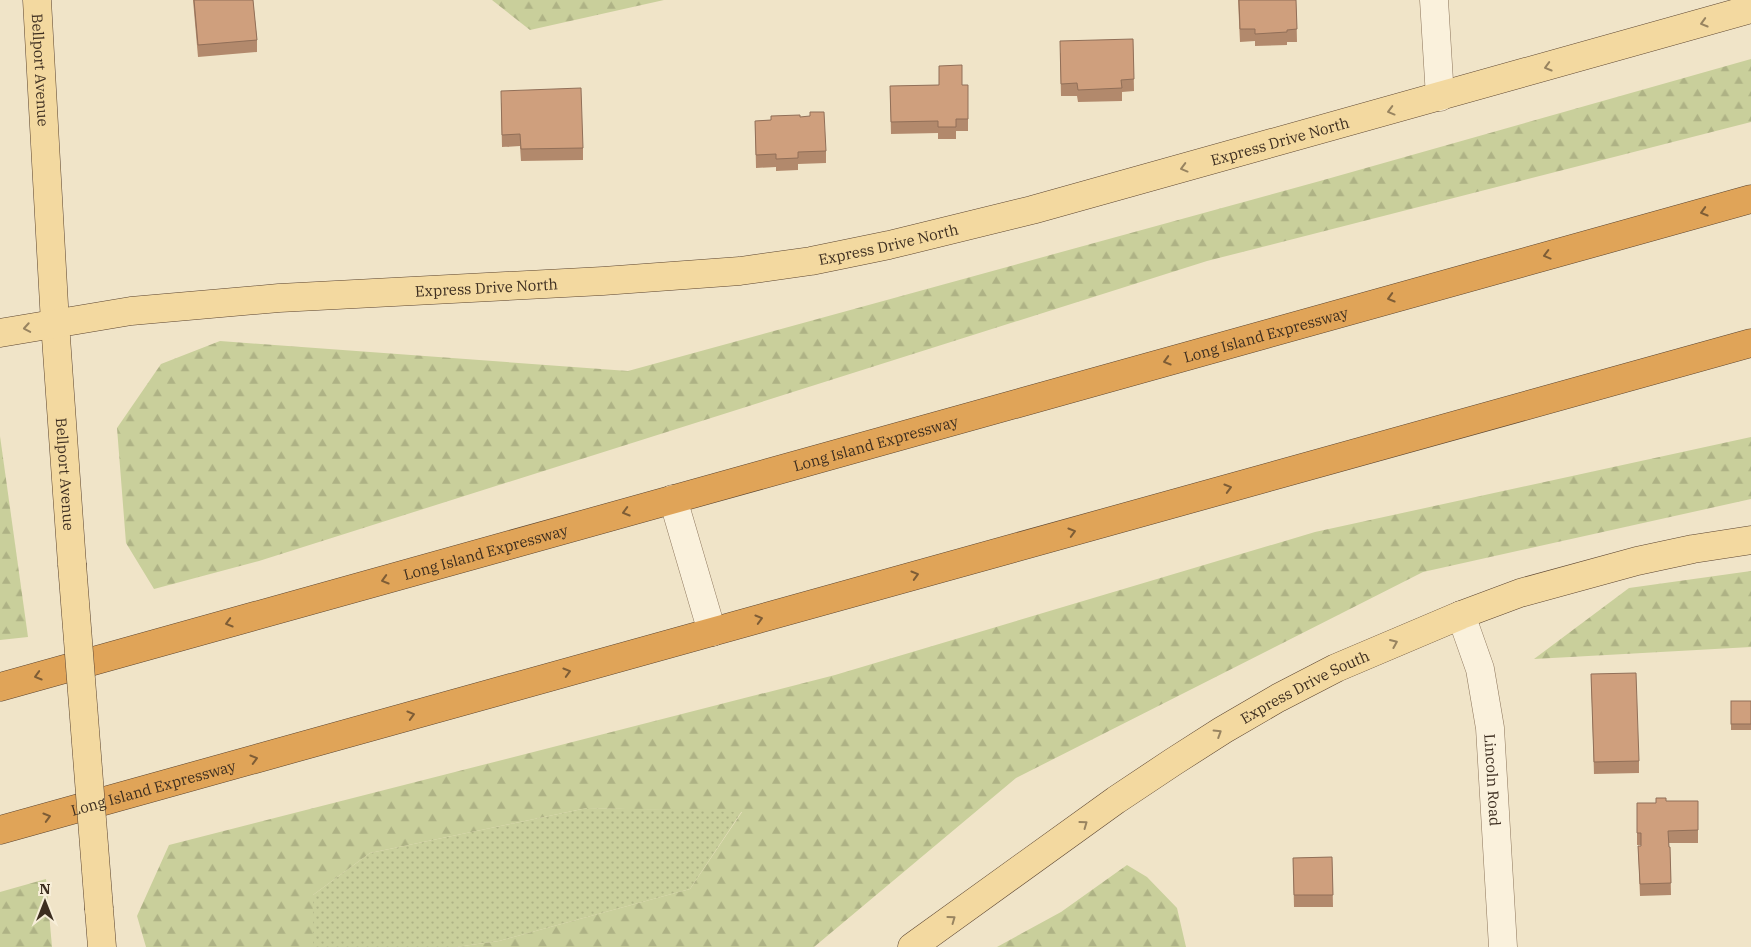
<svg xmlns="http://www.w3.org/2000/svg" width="1751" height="947" viewBox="0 0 1751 947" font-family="'IBM Plex Serif',serif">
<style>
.grass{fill:url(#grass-dots)}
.forest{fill:url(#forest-firs)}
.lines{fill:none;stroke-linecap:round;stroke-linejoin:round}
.minor-casing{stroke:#8d765c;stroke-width:29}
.major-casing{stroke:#5b4430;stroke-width:29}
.highway-casing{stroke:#5b4430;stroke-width:29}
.minor{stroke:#faf1dc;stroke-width:28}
.major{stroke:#f3d9a0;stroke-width:28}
.highway{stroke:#e0a458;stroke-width:28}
.major-bridge-casing{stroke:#5b4430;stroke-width:29;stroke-linecap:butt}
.major-bridge{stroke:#f3d9a0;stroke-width:28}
.wall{fill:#b2896c}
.building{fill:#cf9f7d;stroke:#916f58}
.oneway{stroke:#988460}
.oneway2{stroke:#7e5d36}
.labels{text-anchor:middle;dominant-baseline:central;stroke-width:5;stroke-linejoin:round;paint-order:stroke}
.street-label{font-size:15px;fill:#3d2e20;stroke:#f7eed8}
</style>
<defs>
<pattern id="grass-dots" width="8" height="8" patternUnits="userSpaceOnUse" patternTransform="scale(1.25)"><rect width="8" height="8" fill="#c9cf9b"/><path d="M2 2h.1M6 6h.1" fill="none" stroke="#aeb285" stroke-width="1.8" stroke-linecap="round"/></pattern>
<pattern id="forest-firs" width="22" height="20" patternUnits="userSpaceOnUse" patternTransform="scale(1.25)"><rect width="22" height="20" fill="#c9cf9b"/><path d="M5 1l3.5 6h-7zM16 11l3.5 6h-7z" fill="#aeb285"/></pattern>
</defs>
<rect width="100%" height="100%" fill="#f0e4c8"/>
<!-- grass -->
<path class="grass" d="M587 808 742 811 690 889 499 941 456 947H313V895L370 853Z"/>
<!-- forest -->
<g class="forest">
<path d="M492 0H664L530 30Z"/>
<path d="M1751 59V122L1207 261 259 561 154 589 126 543 117 428 161 364 220 341 628 371 1320 181Z"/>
<path d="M0 436 28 637 0 640Z"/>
<path d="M1751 437V499L1423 572 1016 778 814 947H456L499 941 690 889 742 812 587 808 370 853 313 895V947H146L137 916 169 845 835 675 1315 532Z"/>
<path d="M1751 571V647L1534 659 1629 588Z"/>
<path d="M1127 865 1147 877 1177 908 1186 947H997L1061 912Z"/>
<path d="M46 879 52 947H0V892Z"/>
</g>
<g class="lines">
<!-- minor casing -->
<g class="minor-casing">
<g id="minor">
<path d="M1434 0 1440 97"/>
<path d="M673 499 712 632"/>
<path id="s1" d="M1461 615 1480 669 1490 728 1503 947"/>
</g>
</g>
<!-- major casing -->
<g class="major-casing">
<g id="major">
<path id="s2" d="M37 0 55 323 72 564"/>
<path id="s3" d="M0 333 131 311 279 298 603 281 740 271 811 261 889 245 1032 210 1751 9"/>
<path d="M99 909 102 947"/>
<path id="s4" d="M912 947 1116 800 1173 762 1223 730 1278 698 1336 668 1461 615 1520 593 1637 561 1693 549 1751 540"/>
</g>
</g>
<!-- highway casing -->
<g class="highway-casing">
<g id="highway">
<path id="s5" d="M0 687 1751 199"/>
<path id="s6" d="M0 830 1751 343"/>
</g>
</g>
<!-- minor -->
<use href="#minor" class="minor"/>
<!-- major -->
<use href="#major" class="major"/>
<!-- highway -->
<use href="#highway" class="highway"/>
<!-- major-bridge casing -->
<g class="major-bridge-casing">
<path id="major-bridge" d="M72 564 99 909"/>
</g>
<!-- major-bridge -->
<use href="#major-bridge" class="major-bridge"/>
</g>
<!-- wall -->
<g class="wall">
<path d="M193 0H253L257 40V52L198 57Z"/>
<path d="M1238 0H1296L1297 42H1287V45L1255 46V41L1240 42Z"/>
<path d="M1133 39 1134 91 1122 92V101L1078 102 1077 96H1061L1060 53Z"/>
<path d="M968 85V131H956V139H938V133L891 134 890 86Z"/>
<path d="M501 103 583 148V160L521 161 520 146 502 147Z"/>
<path d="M771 116 800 117 826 151V163L798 164V170L776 171V167L756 168 755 121 771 120Z"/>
<path d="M1591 674 1639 761V773L1594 774Z"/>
<rect x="1731" y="701" width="20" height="29"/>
<path d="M1666 801H1698V843H1669V847H1670L1671 895 1640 896 1638 846H1641V845H1637V803H1656Z"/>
<path d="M1332 857 1333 907H1294L1293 858Z"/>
</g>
<!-- building -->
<g class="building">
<path d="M194 0H253L257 40 198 45Z"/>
<path d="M1239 0H1296L1297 29 1287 30V32L1255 34V29H1240Z"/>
<path d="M1133 39 1134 79 1121 80 1122 88 1078 90 1077 83 1061 84 1060 41Z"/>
<path d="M962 65V85H968V119H956V127H938V121L891 122 890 86 939 85V66Z"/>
<path d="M581 88 583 148 521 149 520 134 502 135 501 91Z"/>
<path d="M810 112H824L826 151 798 152V158L776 159V154L756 155 755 121 771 120V116L800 115V117L810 116Z"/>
<path d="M1636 673 1639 761 1594 762 1591 674Z"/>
<rect x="1731" y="701" width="20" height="23"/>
<path d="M1656 798H1666V801H1698V830L1668 831 1669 847H1670L1671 883 1640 884 1638 846H1641V833H1637V803H1656Z"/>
<path d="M1332 857 1333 895H1294L1293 858Z"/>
</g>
<!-- one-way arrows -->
<defs><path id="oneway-chevron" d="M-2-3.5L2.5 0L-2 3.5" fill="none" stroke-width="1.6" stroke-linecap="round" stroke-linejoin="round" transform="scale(1.25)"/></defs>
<g class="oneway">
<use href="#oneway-chevron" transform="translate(1704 23) rotate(164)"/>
<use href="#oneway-chevron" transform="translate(1548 67) rotate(164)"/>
<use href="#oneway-chevron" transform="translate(1391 111) rotate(165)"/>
<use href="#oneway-chevron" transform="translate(1184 168) rotate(165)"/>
<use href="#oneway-chevron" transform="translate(27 328) rotate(170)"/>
<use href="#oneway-chevron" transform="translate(1394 643) rotate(-23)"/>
<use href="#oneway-chevron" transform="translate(1218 733) rotate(-32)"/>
<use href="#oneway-chevron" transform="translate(1084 824) rotate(-36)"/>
<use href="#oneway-chevron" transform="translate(952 919) rotate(-36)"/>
</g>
<g class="oneway2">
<use href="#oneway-chevron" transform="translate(1704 212) rotate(164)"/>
<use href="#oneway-chevron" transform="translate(1547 255) rotate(165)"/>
<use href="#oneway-chevron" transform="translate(1391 298) rotate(164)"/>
<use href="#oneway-chevron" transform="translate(1167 361) rotate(164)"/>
<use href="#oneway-chevron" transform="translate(1228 488) rotate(-16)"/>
<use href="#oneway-chevron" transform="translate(626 512) rotate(164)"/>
<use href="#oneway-chevron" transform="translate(1072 532) rotate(-16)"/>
<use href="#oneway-chevron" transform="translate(915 575) rotate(-16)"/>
<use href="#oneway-chevron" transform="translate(385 580) rotate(164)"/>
<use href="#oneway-chevron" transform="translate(759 619) rotate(-16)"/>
<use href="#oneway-chevron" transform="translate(229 623) rotate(164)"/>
<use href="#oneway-chevron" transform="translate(567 672) rotate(-16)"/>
<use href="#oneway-chevron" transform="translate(38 676) rotate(164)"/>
<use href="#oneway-chevron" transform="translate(411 715) rotate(-16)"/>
<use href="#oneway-chevron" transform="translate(254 759) rotate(-16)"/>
<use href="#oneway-chevron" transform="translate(47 817) rotate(-16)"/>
</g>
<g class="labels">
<!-- street labels -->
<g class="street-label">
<text stroke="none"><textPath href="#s2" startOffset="70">Bellport Avenue</textPath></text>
<text stroke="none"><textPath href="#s3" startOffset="1299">Express Drive North</textPath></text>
<text stroke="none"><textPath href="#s3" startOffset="894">Express Drive North</textPath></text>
<text stroke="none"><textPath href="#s3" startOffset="489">Express Drive North</textPath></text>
<text stroke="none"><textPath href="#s5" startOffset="1314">Long Island Expressway</textPath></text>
<text stroke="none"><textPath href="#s5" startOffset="909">Long Island Expressway</textPath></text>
<text stroke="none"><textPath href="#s2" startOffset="475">Bellport Avenue</textPath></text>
<text stroke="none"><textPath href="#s5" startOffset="504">Long Island Expressway</textPath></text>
<text stroke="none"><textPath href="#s4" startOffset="472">Express Drive South</textPath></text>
<text stroke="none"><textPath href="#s1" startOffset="169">Lincoln Road</textPath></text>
<text stroke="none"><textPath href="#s6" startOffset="159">Long Island Expressway</textPath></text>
</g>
</g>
<!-- north arrow -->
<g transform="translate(45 902)" stroke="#f7eed8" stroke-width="4" paint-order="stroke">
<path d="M0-4L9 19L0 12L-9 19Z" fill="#3d2e20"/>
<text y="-8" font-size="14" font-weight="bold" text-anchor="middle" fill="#3d2e20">N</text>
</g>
</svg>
